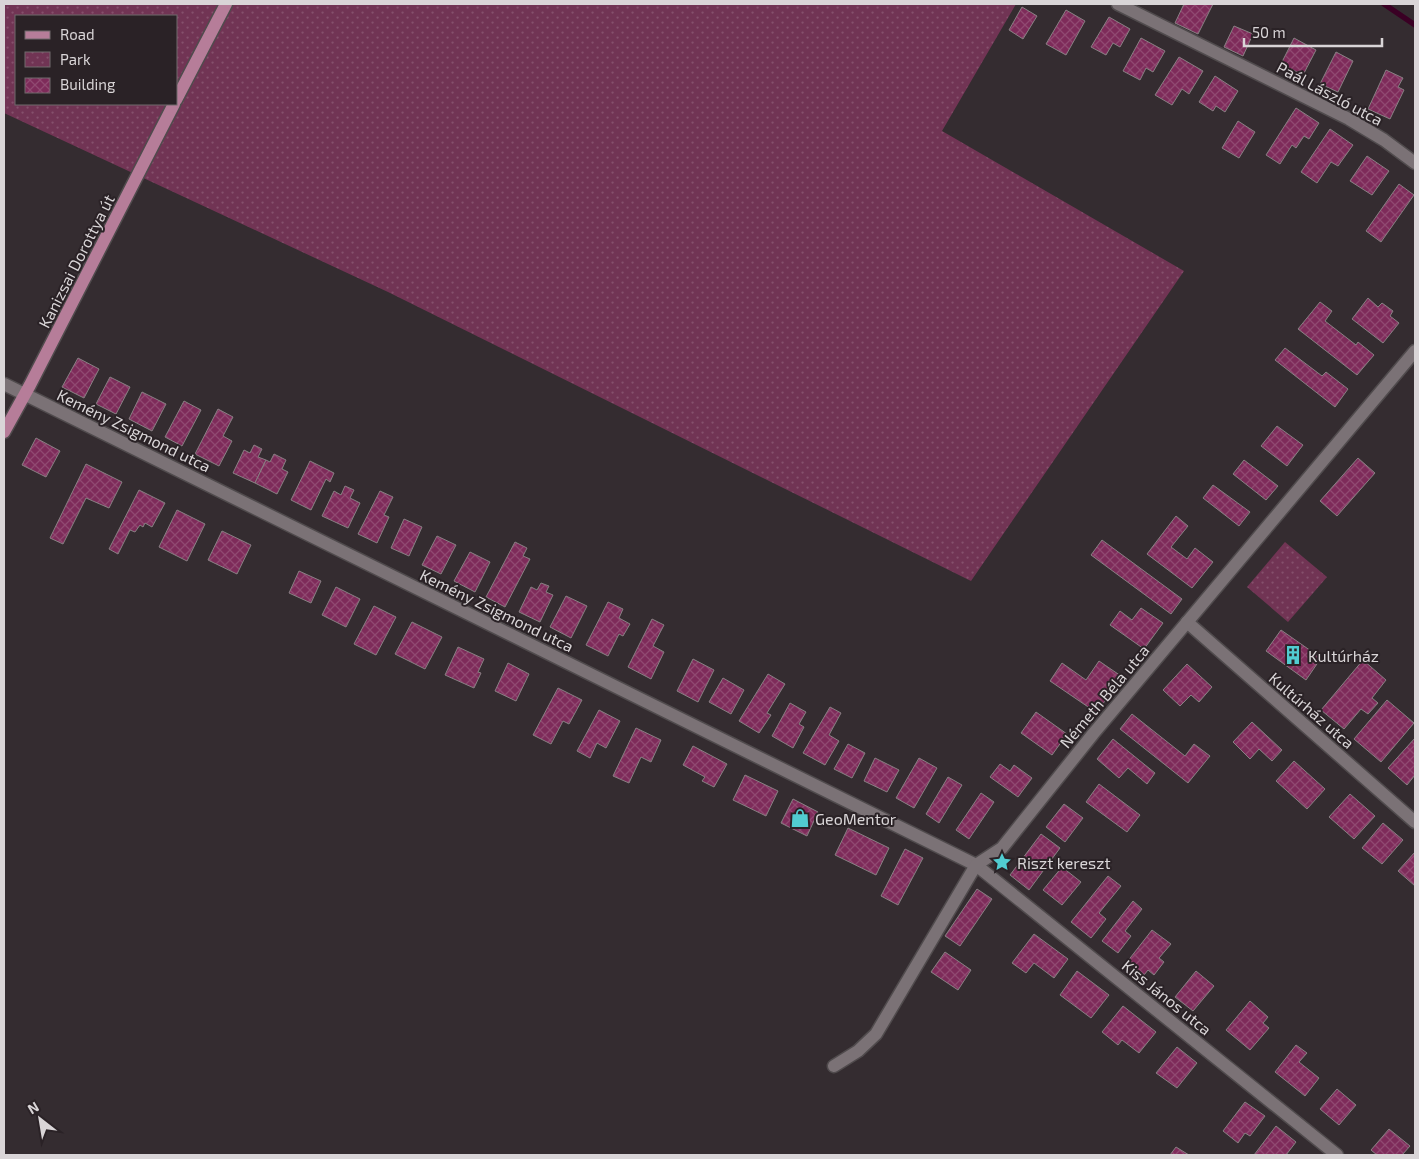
<svg xmlns="http://www.w3.org/2000/svg" width="1419" height="1159" viewBox="0 0 1419 1159" font-family="'Exo 2',sans-serif">
<style>
.park{fill:url(#park-dots);fill-rule:evenodd}
.lines{fill:none;stroke-linecap:round;stroke-linejoin:round}
.stream{stroke:#3a0024;stroke-width:5.5}
.building{fill:url(#building-cross-hatch);stroke:#888083}
.minor-casing{stroke:#504b4d;stroke-width:15}
.major-casing{stroke:#504b4d;stroke-width:15}
.minor{stroke:#7b7276;stroke-width:12}
.major{stroke:#b67d99;stroke-width:12}
.labels{text-anchor:middle;dominant-baseline:central;stroke-width:4;stroke-linejoin:round;paint-order:stroke}
.street-label{font-size:16px;fill:#d9d5d7;stroke:#2a2226}
.poi-label{font-size:16px;fill:#d9d5d7;stroke:#2a2226;text-anchor:start}
</style>
<defs>
<pattern id="park-dots" width="8" height="8" patternUnits="userSpaceOnUse" patternTransform="scale(1.25)"><rect width="8" height="8" fill="#713454"/><path d="M2 2h.1M6 6h.1" fill="none" stroke="#85506c" stroke-width="1.8" stroke-linecap="round"/></pattern>
<pattern id="building-cross-hatch" width="8" height="8" patternUnits="userSpaceOnUse" patternTransform="scale(1.25)"><rect width="8" height="8" fill="#7e2b5a"/><path d="M0 0l8 8M0 8l8-8" fill="none" stroke="#904971"/></pattern>
</defs>
<rect width="100%" height="100%" fill="#342c30"/>
<!-- park -->
<g class="park">
<path d="M4 4H1016L942 131 1184 271 971 581 388 292 4 113ZM16 16H176V104H16Z"/>
<path d="M1285 542 1327 577 1288 622 1247 587Z"/>
</g>
<g class="lines">
<!-- stream -->
<path class="stream" d="M1384 4 1415 25"/>
</g>
<!-- building -->
<g class="building">
<path d="M1184 4H1213L1198 34 1175 23Z"/>
<path d="M1022 7 1037 16 1023 39 1009 30Z"/>
<path d="M1066 10 1085 21 1066 55 1046 44Z"/>
<path d="M1109 17 1130 29 1120 47 1113 43 1106 55 1091 47Z"/>
<path d="M1234 26 1253 34 1243 56 1224 47Z"/>
<path d="M1141 38 1165 51 1153 72 1146 68 1140 80 1123 71Z"/>
<path d="M1294 38 1316 50 1303 75 1281 64Z"/>
<path d="M1336 52 1353 61 1338 92 1320 84Z"/>
<path d="M1179 57 1203 71 1189 94 1182 89 1172 105 1155 95Z"/>
<path d="M1386 70 1403 78 1398 87 1404 90 1390 119 1368 109Z"/>
<path d="M1215 76 1238 91 1225 112 1216 106 1213 111 1199 102Z"/>
<path d="M1296 108 1319 123 1309 139 1304 136 1296 148 1292 145 1280 164 1266 155Z"/>
<path d="M1238 121 1255 132 1239 158 1222 148Z"/>
<path d="M1330 129 1353 145 1338 166 1331 162 1317 183 1301 172Z"/>
<path d="M1367 156 1389 171 1372 195 1350 181Z"/>
<path d="M1399 184 1414 195 1381 242 1366 231Z"/>
<path d="M1368 298 1378 307 1382 303 1393 311 1390 316 1399 323 1383 343 1352 319Z"/>
<path d="M1320 302 1332 311 1325 321 1356 345 1358 342 1374 355 1357 375 1298 329Z"/>
<path d="M1285 348 1322 376 1326 372 1348 389 1335 407 1275 360Z"/>
<path d="M78 358 99 369 84 398 62 387Z"/>
<path d="M110 377 130 387 116 414 96 404Z"/>
<path d="M142 392 166 404 152 431 129 419Z"/>
<path d="M184 401 201 410 182 446 165 437Z"/>
<path d="M218 409 233 417 223 436 232 441 219 466 195 454Z"/>
<path d="M1277 426 1303 445 1287 466 1261 446Z"/>
<path d="M36 438 60 451 46 477 22 465Z"/>
<path d="M254 445 262 449 258 457 266 460 255 483 233 473 244 450 250 453Z"/>
<path d="M274 454 286 460 282 469 288 472 277 494 255 483 266 460 270 462Z"/>
<path d="M1358 458 1375 473 1337 516 1320 501Z"/>
<path d="M1244 460 1278 486 1266 500 1233 474Z"/>
<path d="M310 461 334 473 330 482 326 479 311 510 291 500Z"/>
<path d="M86 464 122 482 109 508 86 498 63 544 50 538Z"/>
<path d="M1213 485 1250 512 1239 526 1203 498Z"/>
<path d="M345 486 354 490 350 498 360 503 348 528 322 516 334 491 341 495Z"/>
<path d="M139 490 165 503 152 527 145 523 143 527 140 525 135 532 130 530 118 554 109 549Z"/>
<path d="M380 491 393 497 384 515 389 517 377 543 358 534Z"/>
<path d="M177 510 205 524 187 561 159 547Z"/>
<path d="M1176 516 1188 526 1171 547 1187 559 1195 548 1213 562 1192 588 1147 554Z"/>
<path d="M404 519 422 527 409 556 391 548Z"/>
<path d="M222 531 251 545 237 574 208 560Z"/>
<path d="M437 536 456 545 441 574 422 565Z"/>
<path d="M1102 540 1182 599 1171 614 1091 555Z"/>
<path d="M515 542 527 548 523 556 530 559 505 607 486 597Z"/>
<path d="M470 552 490 562 475 592 454 581Z"/>
<path d="M299 571 321 581 311 603 289 593Z"/>
<path d="M541 583 549 586 546 592 553 595 540 622 519 612 531 587 537 590Z"/>
<path d="M336 587 360 599 346 627 322 615Z"/>
<path d="M566 596 587 606 571 638 550 627Z"/>
<path d="M608 602 623 609 619 618 630 624 623 636 619 634 608 656 586 645Z"/>
<path d="M374 606 396 617 376 655 354 644Z"/>
<path d="M1141 608 1163 623 1144 649 1110 625 1120 611 1132 620Z"/>
<path d="M652 619 664 625 653 646 664 652 651 679 628 667Z"/>
<path d="M412 622 442 637 425 669 395 654Z"/>
<path d="M1281 630 1321 658 1306 680 1266 651Z"/>
<path d="M458 647 484 659 478 672 481 673 474 688 445 675Z"/>
<path d="M693 659 714 670 698 702 677 691Z"/>
<path d="M1363 660 1386 680 1372 698 1378 703 1368 714 1361 709 1344 729 1321 710Z"/>
<path d="M1099 661 1121 676 1097 713 1050 681 1062 663 1086 680Z"/>
<path d="M508 663 529 674 516 701 495 691Z"/>
<path d="M1187 664 1212 687 1199 702 1191 695 1180 706 1163 690Z"/>
<path d="M768 674 785 684 767 713 771 715 759 733 739 721Z"/>
<path d="M723 678 744 690 731 714 709 702Z"/>
<path d="M558 688 582 700 569 724 563 721 551 744 533 735Z"/>
<path d="M1387 700 1414 723 1381 762 1354 739Z"/>
<path d="M790 703 806 712 799 724 804 727 793 748 772 736Z"/>
<path d="M830 707 841 713 829 735 839 741 825 765 803 753Z"/>
<path d="M599 710 620 721 606 748 597 743 590 758 577 751Z"/>
<path d="M1036 712 1067 734 1052 755 1021 733Z"/>
<path d="M1132 714 1185 756 1194 744 1210 756 1188 783 1120 729Z"/>
<path d="M1252 722 1282 750 1272 761 1259 749 1250 759 1233 742Z"/>
<path d="M636 728 661 740 651 762 641 757 629 783 613 776Z"/>
<path d="M1415 738V775L1407 785 1388 768Z"/>
<path d="M1113 739 1155 773 1147 784 1128 768 1119 778 1097 759Z"/>
<path d="M848 744 865 753 852 778 834 769Z"/>
<path d="M693 746 727 764 714 787 702 781 705 777 683 765Z"/>
<path d="M875 758 899 770 887 792 864 781Z"/>
<path d="M919 758 937 768 914 808 896 798Z"/>
<path d="M1294 761 1325 789 1307 809 1276 781Z"/>
<path d="M1000 764 1010 771 1014 765 1032 778 1018 797 990 777Z"/>
<path d="M745 775 778 791 766 816 733 800Z"/>
<path d="M948 777 962 785 939 823 926 814Z"/>
<path d="M1099 784 1140 815 1127 832 1086 802Z"/>
<path d="M981 793 994 802 969 839 956 830Z"/>
<path d="M1350 794 1375 816 1354 839 1329 817Z"/>
<path d="M793 799 818 812 807 836 781 823Z"/>
<path d="M1064 804 1083 818 1065 842 1046 827Z"/>
<path d="M1383 823 1403 840 1382 864 1362 848Z"/>
<path d="M848 828 889 848 876 875 835 855Z"/>
<path d="M1041 834 1060 848 1029 890 1010 875Z"/>
<path d="M905 849 923 858 898 905 881 896Z"/>
<path d="M1415 852V886L1398 871Z"/>
<path d="M1062 867 1081 882 1062 905 1043 890Z"/>
<path d="M1108 876 1121 886 1099 913 1106 919 1091 938 1071 922Z"/>
<path d="M977 889 992 899 960 946 945 936Z"/>
<path d="M1133 901 1142 909 1125 931 1131 936 1118 953 1102 941Z"/>
<path d="M1152 930 1171 944 1159 958 1164 962 1154 975 1148 970 1144 975 1127 962Z"/>
<path d="M1034 934 1068 959 1054 978 1034 963 1026 973 1012 963Z"/>
<path d="M945 952 971 970 958 990 931 972Z"/>
<path d="M1077 971 1109 995 1091 1018 1060 995Z"/>
<path d="M1196 971 1214 986 1193 1011 1175 997Z"/>
<path d="M1250 1001 1268 1017 1263 1023 1269 1028 1250 1050 1226 1030Z"/>
<path d="M1123 1006 1156 1032 1139 1053 1122 1040 1118 1045 1102 1032Z"/>
<path d="M1296 1045 1307 1053 1299 1062 1319 1078 1305 1096 1275 1072Z"/>
<path d="M1177 1047 1197 1063 1177 1088 1156 1073Z"/>
<path d="M1337 1089 1356 1105 1339 1125 1320 1109Z"/>
<path d="M1245 1102 1265 1116 1250 1136 1245 1133 1238 1143 1223 1131Z"/>
<path d="M1276 1126 1296 1142 1286 1155H1254Z"/>
<path d="M1389 1129 1410 1146 1402 1155H1377L1371 1150Z"/>
<path d="M1176 1147 1189 1155H1170Z"/>
</g>
<g class="lines">
<!-- minor casing -->
<g class="minor-casing">
<g id="minor">
<path d="M1118 4 1349 119 1384 140 1415 163"/>
<path d="M4 384 976 865 1337 1155"/>
<path d="M1187 622 1415 822"/>
<path d="M834 1066 858 1051 876 1034 976 865 1002 848 1093 734 1415 351"/>
</g>
</g>
<!-- major casing -->
<g class="major-casing">
<g id="major">
<path d="M176 100 226 4"/>
<path d="M4 432 30 385 174 104"/>
</g>
</g>
<!-- minor -->
<use href="#minor" class="minor"/>
<!-- major -->
<use href="#major" class="major"/>
</g>
<!-- icons -->
<defs>
<g id="building-bare" transform="scale(1.5)"><path d="M-4-6H4V6H1V3H-1V6H-4ZM-2.5-4.3h1.7v1.8h-1.7ZM.8-4.3h1.7v1.8H.8ZM-2.5-1h1.7V.8h-1.7ZM.8-1h1.7V.8H.8Z" fill="#51ccd1" stroke="#2a2226" stroke-width="2.5" paint-order="stroke"/></g>
<g id="shop-bare" transform="scale(1.5)"><path d="M-5-2.5h2.3a2.7 3.5 0 0 1 5.4 0H5L5.5 6h-11ZM-1.5-2.5h3a1.5 2.3 0 0 0-3 0Z" fill="#51ccd1" stroke="#2a2226" stroke-width="2.5" paint-order="stroke"/></g>
<g id="sight-bare" transform="scale(1.5)"><path d="M0-6L1.8-2.2L6-1.7L2.9 1.2L3.7 5.4L0 3.3L-3.7 5.4L-2.9 1.2L-6-1.7L-1.8-2.2Z" fill="#51ccd1" stroke="#2a2226" stroke-width="2.5" paint-order="stroke"/></g>
</defs>
<g fill-rule="evenodd">
<use href="#building-bare" x="1293" y="655"/>
<use href="#shop-bare" x="800" y="818"/>
<use href="#sight-bare" x="1002" y="862"/>
</g>
<g class="labels">
<!-- street labels -->
<g class="street-label">
<text transform="translate(1330 93) rotate(28)">Paál László utca</text>
<text transform="translate(76 261) rotate(-63)">Kanizsai Dorottya út</text>
<text transform="translate(134 430) rotate(26)">Kemény Zsigmond utca</text>
<text transform="translate(497 610) rotate(26)">Kemény Zsigmond utca</text>
<text transform="translate(1104 696) rotate(-50)">Németh Béla utca</text>
<text transform="translate(1312 710) rotate(41)">Kultúrház utca</text>
<text transform="translate(1167 997) rotate(39)">Kiss János utca</text>
</g>
<!-- poi labels -->
<g class="poi-label">
<text x="1308" y="655">Kultúrház</text>
<text x="815" y="818">GeoMentor</text>
<text x="1017" y="862">Riszt kereszt</text>
</g>
</g>
<!-- border -->
<rect width="1419" height="1159" fill="none" stroke="#d9d5d7" stroke-width="10"/>
<!-- legend -->
<rect x="15" y="15" width="162" height="90" fill="#2a2226" stroke="#706a6d"/>
<rect x="25" y="31" width="25" height="8" fill="#b67d99" stroke="#706a6d"/>
<text x="60" y="40" font-size="15" fill="#d9d5d7">Road</text>
<rect x="25" y="52" width="25" height="15" fill="url(#park-dots)" stroke="#706a6d"/>
<text x="60" y="65" font-size="15" fill="#d9d5d7">Park</text>
<rect x="25" y="78" width="25" height="15" fill="url(#building-cross-hatch)" stroke="#706a6d"/>
<text x="60" y="90" font-size="15" fill="#d9d5d7">Building</text>
<!-- north arrow -->
<g transform="translate(40 1119) rotate(329)" stroke="#2a2226" stroke-width="4" paint-order="stroke">
<path d="M0-4L9 19L0 12L-9 19Z" fill="#d9d5d7"/>
<text y="-8" font-size="14" font-weight="bold" text-anchor="middle" fill="#d9d5d7">N</text>
</g>
<!-- scale -->
<path d="M1244 38v8h138v-8" fill="none" stroke="#d9d5d7" stroke-width="2.5"/>
<text x="1252" y="38" font-size="15" fill="#d9d5d7" stroke="#2a2226" stroke-width="4" paint-order="stroke">50 m</text>
</svg>
